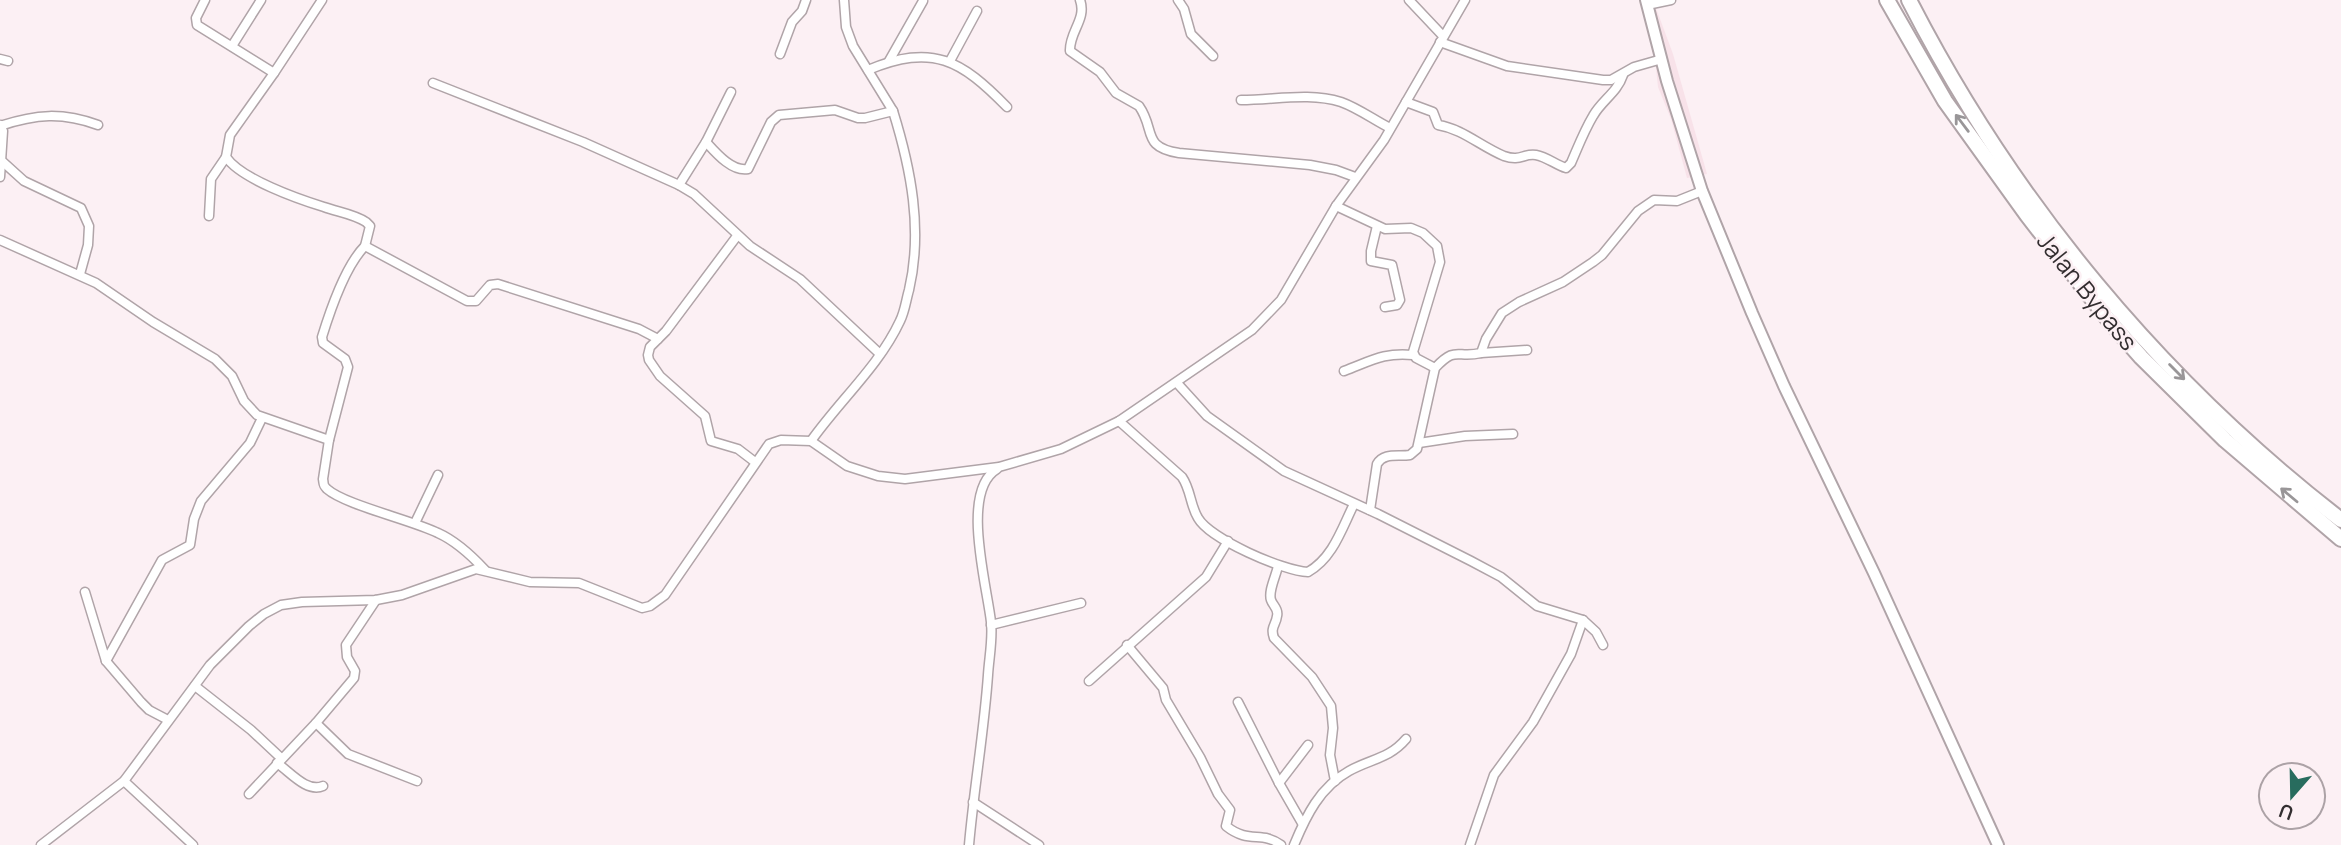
<svg xmlns="http://www.w3.org/2000/svg" width="2341" height="845" viewBox="0 0 2341 845" font-family="Manrope,sans-serif">
<style>
.built{fill:#f8e2e9}
.lines{fill:none;stroke-linecap:round;stroke-linejoin:round}
.minor-casing{stroke:#b0a4a8;stroke-width:11}
.tertiary-casing{stroke:#b0a4a8;stroke-width:14}
.trunk-casing{stroke:#b0a4a8;stroke-width:18}
.minor{stroke:#fff;stroke-width:8}
.tertiary{stroke:#fff;stroke-width:10}
.trunk{stroke:#fff;stroke-width:14}
.oneway{stroke:#999698}
.labels{text-anchor:middle;dominant-baseline:central;stroke-width:5;stroke-linejoin:round;paint-order:stroke}
.street-label{font-size:24px;fill:#332e30;stroke:#fcf0f4}
</style>
<rect width="100%" height="100%" fill="#fcf0f4"/>
<!-- built -->
<path class="built" d="M1640 0H1653L1673 54 1707 174 1687 178 1671 119 1658 87 1655 59Z"/>
<g class="lines">
<!-- minor casing -->
<g class="minor-casing">
<g id="minor">
<path d="M205 0 196 18 197 25 274 73"/>
<path d="M322 0 274 73 230 135 226 157C241 179 298 199 324 207 338 212 354 214 366 222L370 226 365 246"/>
<path d="M1080 0C1087 19 1069 32 1070 51L1100 72 1116 93 1139 106C1156 130 1141 147 1179 153L1310 165 1336 170 1355 177"/>
<path d="M1178 0 1184 9 1191 34 1213 56"/>
<path d="M1409 0 1443 36"/>
<path d="M1647 5 1671 0"/>
<path d="M1440 42 1507 66 1603 80H1611L1634 67 1662 59"/>
<path d="M232 46 261 0"/>
<path d="M780 54 792 22 802 11 806 0"/>
<path d="M0 59 8 61"/>
<path d="M889 61 923 1"/>
<path d="M950 61 977 11"/>
<path d="M868 70C933 43 961 60 1007 107"/>
<path d="M433 83 583 142 679 185 694 194 750 246 800 279 880 354"/>
<path d="M1241 100C1275 100 1309 92 1341 102 1358 108 1374 120 1390 128"/>
<path d="M1406 102 1433 112 1438 125C1463 129 1480 146 1504 156 1521 162 1523 153 1536 155 1547 157 1556 165 1566 168L1571 163C1578 147 1584 131 1593 116 1602 100 1617 93 1623 75"/>
<path d="M0 125 3 131 0 177"/>
<path d="M0 126C36 114 62 112 98 125"/>
<path d="M706 142C716 153 732 172 748 169L771 122 779 115 835 110 858 118H865L893 111"/>
<path d="M3 162 24 181 81 208 89 226 88 245 80 274"/>
<path d="M679 185 706 142 731 92"/>
<path d="M1336 206 1385 229 1411 228 1423 233 1437 246 1440 262 1413 352 1416 358 1435 368"/>
<path d="M209 216 211 179 226 157"/>
<path d="M1377 226 1371 251V261L1392 265 1400 300 1397 305 1385 307"/>
<path d="M737 236 666 331 650 347 648 355 649 360 660 376 705 416 711 441 738 449 755 462"/>
<path d="M0 240 96 283 153 322 215 359 232 376 244 401 257 415 329 440"/>
<path d="M1481 353 1527 350"/>
<path d="M1344 371C1371 361 1384 352 1413 355"/>
<path d="M1177 383 1207 416 1284 471 1378 514 1471 561 1501 577 1537 606 1583 620 1596 632 1603 645"/>
<path d="M1119 421 1182 477C1191 490 1190 505 1198 518 1210 539 1283 571 1308 572 1333 558 1342 528 1354 504"/>
<path d="M811 441C840 400 879 366 900 321 905 311 906 300 909 290 923 230 911 169 893 111L853 46 846 27 844 0"/>
<path d="M1419 443 1465 436 1513 434"/>
<path d="M1370 510 1377 464C1384 452 1398 457 1410 455L1417 449 1435 368C1457 345 1456 359 1481 353L1486 339 1502 313 1519 302 1563 282 1593 262 1602 255 1638 211 1654 200 1677 201 1702 191"/>
<path d="M415 523 438 475"/>
<path d="M1278 566C1276 576 1268 591 1271 600 1273 606 1279 609 1277 616 1276 625 1270 627 1274 638L1312 677 1331 706 1333 728 1330 755 1335 781"/>
<path d="M485 570C471 555 456 541 438 533 412 520 345 505 327 489 323 485 324 485 323 479L329 440 348 367 345 359 323 343 322 337C330 311 346 265 365 246L467 301H476L490 285 498 284 639 329 658 339"/>
<path d="M85 592 106 661 141 702 149 710 168 720"/>
<path d="M991 625 1081 603"/>
<path d="M1127 645 1163 688 1166 700 1200 757 1218 794 1230 810 1226 826C1250 845 1261 830 1281 845"/>
<path d="M106 661 162 560 190 545 194 519 201 501 250 443 262 418"/>
<path d="M1089 681 1206 577 1228 541"/>
<path d="M195 686 251 730 281 758"/>
<path d="M1238 702 1279 783 1302 823"/>
<path d="M316 723 348 754 417 781"/>
<path d="M277 763C290 772 307 793 323 786"/>
<path d="M124 781 193 845"/>
<path d="M1279 783 1308 745"/>
<path d="M249 794 316 723 354 678 355 671 347 657 346 645 376 600"/>
<path d="M973 802 1039 845"/>
<path d="M41 845 124 781 210 665 249 626 264 614 281 605 302 602 376 600 402 595 476 569 530 582 579 583 642 608 650 606 665 595 769 444 781 440 811 441 847 466 878 476 905 479 999 467 1061 449 1119 421 1252 330 1281 300 1336 206 1384 140 1465 0"/>
<path d="M969 845C974 788 984 732 988 675 989 658 993 639 991 622 987 585 960 491 997 469"/>
<path d="M1294 845C1306 816 1320 787 1349 771 1370 759 1389 759 1406 739"/>
<path d="M1470 845 1494 775 1533 722 1571 654 1583 620"/>
</g>
</g>
<!-- tertiary casing -->
<g class="tertiary-casing">
<path id="tertiary" d="M1646 0 1667 81 1702 191 1752 313 1784 386 1874 573 1998 845"/>
</g>
<!-- trunk casing -->
<g class="trunk-casing">
<g id="trunk">
<path d="M1887 0 1945 101 2027 215 2111 323 2141 357 2225 440 2341 539"/>
<path d="M1909 0C2013 203 2161 381 2341 520"/>
</g>
</g>
<!-- minor -->
<use href="#minor" class="minor"/>
<!-- tertiary -->
<use href="#tertiary" class="tertiary"/>
<!-- trunk -->
<use href="#trunk" class="trunk"/>
</g>
<!-- one-way arrows -->
<defs><path id="oneway-shaft" d="M-6 0H5M1.5-3L5.5 0L1.5 3" fill="none" stroke-width="1.6" stroke-linecap="round" stroke-linejoin="round" transform="scale(1.75)"/></defs>
<g class="oneway">
<use href="#oneway-shaft" transform="translate(1962 123) rotate(-127)"/>
<use href="#oneway-shaft" transform="translate(2177 372) rotate(45)"/>
<use href="#oneway-shaft" transform="translate(2289 495) rotate(-140)"/>
</g>
<g class="labels">
<!-- street labels -->
<g class="street-label">
<text transform="translate(2088 291) rotate(51)">Jalan Bypass</text>
</g>
</g>
<!-- north arrow -->
<g transform="translate(2292 796) rotate(200)"><circle r="33" fill="#fcf0f4" stroke="#aca2a6" stroke-width="2"/>
<path d="M0-5L12 26L0 18L-12 26Z" fill="#286c5e"/>
<text y="-10" font-size="19" font-weight="bold" text-anchor="middle" fill="#332e30">U</text>
</g>
</svg>
